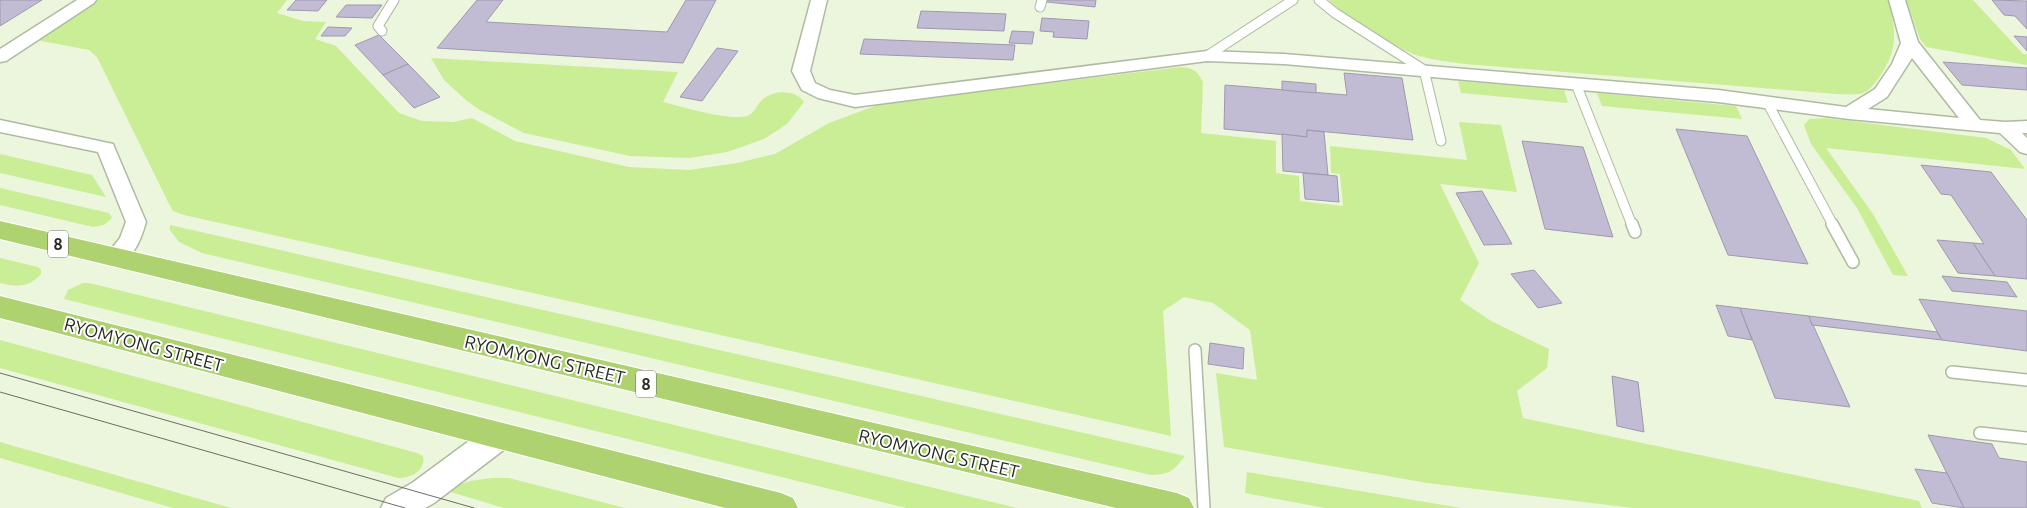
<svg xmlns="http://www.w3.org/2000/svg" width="2027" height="508" viewBox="0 0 2027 508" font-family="Ubuntu,sans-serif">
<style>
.green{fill:#caee96}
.building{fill:#c2bbd4;stroke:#9f98b0}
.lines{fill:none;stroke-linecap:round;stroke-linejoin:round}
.service-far1-casing{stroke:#afbaa2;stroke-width:11}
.service-casing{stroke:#afbaa2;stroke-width:14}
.minor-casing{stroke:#afbaa2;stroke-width:3}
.tertiary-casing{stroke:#afbaa2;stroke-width:3}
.trunk-casing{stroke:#fff;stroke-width:2}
.service-far1{stroke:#fff;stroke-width:9}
.service{stroke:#fff;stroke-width:11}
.minor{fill:#fff;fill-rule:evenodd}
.tertiary{fill:#fff;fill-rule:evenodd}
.trunk{fill:#aed270;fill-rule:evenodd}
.tram{stroke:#696f60;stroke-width:1}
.labels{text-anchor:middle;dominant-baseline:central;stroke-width:4;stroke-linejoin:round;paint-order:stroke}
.shield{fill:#fff;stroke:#686b64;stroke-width:1}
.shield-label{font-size:16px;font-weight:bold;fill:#272b21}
.street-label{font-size:18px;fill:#272b21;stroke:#fff}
</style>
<rect width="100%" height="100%" fill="#ebf6dd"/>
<!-- green -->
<g class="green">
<path d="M98 0H287L277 13 303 21 326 22 315 39 336 46 399 113 422 121 453 122 472 118 515 141 629 167 689 170 737 163 775 154 829 123 880 104 1180 67C1193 68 1197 70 1203 82L1201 133 1276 141V173L1299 176 1300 201 1343 206 1340 174 1331 173 1330 146 1467 160 1459 122 1501 125 1517 192 1440 184 1479 263 1460 300 1491 321 1549 349 1547 368 1517 391 1523 418 1919 501 1922 508H1633L1427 483 1224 447 1216 373 1257 380 1250 330 1213 303 1184 297 1163 311 1171 436 184 215 173 211 168 202 97 57 89 50 36 40Z"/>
<path d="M1329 0H1888C1897 33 1898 50 1878 79 1873 85 1869 92 1860 94 1853 95 1844 94 1836 94L1465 64C1450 62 1434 60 1419 56 1396 49 1346 17 1329 0Z"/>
<path d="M1906 0H1973L2023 54H2027V65L1926 47 1920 39Z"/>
<path d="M431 58 678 72 663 102C684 107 728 121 747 116 754 114 757 104 763 99 774 90 795 89 804 102L787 124 764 139 727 152 690 158 630 156 524 133 480 110 467 101 444 80Z"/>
<path d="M1458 81 1564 90 1568 103 1461 93Z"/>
<path d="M1597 93 1736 106 1742 119 1602 106Z"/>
<path d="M1827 118 1986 138 2011 150 2025 169 1826 148 1873 214 1908 276 1893 275 1857 208 1811 144 1804 125 1809 119Z"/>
<path d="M0 154 92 175 106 197 0 173Z"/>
<path d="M0 188 109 213 112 218 104 225 93 227 0 205Z"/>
<path d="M170 225 1185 456C1173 471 1171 474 1151 475L202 253 179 242 170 230Z"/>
<path d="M0 258 38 267 41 270V274C29 288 16 287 0 283Z"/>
<path d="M83 283H89L1017 508H906L64 299 68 290Z"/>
<path d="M0 340 417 453 423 456C426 471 411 478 398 478L0 368Z"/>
<path d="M0 442 231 508H173L0 458Z"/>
<path d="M1247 472 1461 508H1325L1245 493Z"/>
<path d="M492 478H509L625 508H504L444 490 470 481Z"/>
</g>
<!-- building -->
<g class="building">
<path d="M0 0H42L0 26Z"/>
<path d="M296 0H327L318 11 287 10Z"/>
<path d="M477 0H503L486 22 667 32 686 0H716L683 63 437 48Z"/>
<path d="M1047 0H1096L1095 7 1047 2Z"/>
<path d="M1992 0 2027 1V29L2015 16 2004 15Z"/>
<path d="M346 5H382L372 18 336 17Z"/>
<path d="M921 11 1006 14 1004 31 917 28Z"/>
<path d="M1042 18 1089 21 1087 39 1053 37 1054 32 1040 31Z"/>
<path d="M328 27 352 28 345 36H321Z"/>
<path d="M1012 31 1034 32 1032 44 1009 43Z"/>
<path d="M379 35 408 64 383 75 355 45Z"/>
<path d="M2014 36 2027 37V51Z"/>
<path d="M864 39 1015 45 1013 60 860 54Z"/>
<path d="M717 48 738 51 702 101 680 97Z"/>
<path d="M1943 62 2027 68V90L1962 85Z"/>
<path d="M408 64 440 97 414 108 383 75Z"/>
<path d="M1344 73 1402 78 1413 140 1307 130V137L1224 129 1225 85 1347 95Z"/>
<path d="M1282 81 1316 84V93L1282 90Z"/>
<path d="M1676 129 1747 136 1808 264 1728 255Z"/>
<path d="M1307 130 1324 132 1328 175 1283 171 1282 134 1307 137Z"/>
<path d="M1522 141 1583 147 1613 237 1545 229Z"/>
<path d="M1921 165 1991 172 2027 220V279L1995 276 1973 243 1984 244 1951 195 1941 194Z"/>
<path d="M1303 173 1337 176 1339 202 1305 199Z"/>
<path d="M1482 191 1512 244 1484 245 1456 193Z"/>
<path d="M1937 240 1973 243 1995 276 1958 273Z"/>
<path d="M1534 270 1562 303 1538 308 1511 274Z"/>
<path d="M1942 276 2007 282 2017 297 1952 291Z"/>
<path d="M1919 299 2027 311V351L1942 340Z"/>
<path d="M1716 305 1740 308 1752 340 1728 336Z"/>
<path d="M1740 308 1809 316 1850 407 1775 398Z"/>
<path d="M1809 316 1937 332 1942 340 1812 325Z"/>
<path d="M1210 343 1244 348 1243 369 1208 364Z"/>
<path d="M1612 376 1638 382 1644 432 1617 426Z"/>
<path d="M1928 435 1992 444 1999 458 2027 462V508H1964Z"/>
<path d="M1915 469 1947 473 1964 508 1932 503Z"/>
</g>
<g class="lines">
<!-- service-far1 casing -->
<g class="service-far1-casing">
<g id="service-far1">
<path d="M1319 0 1335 13 1424 70 1441 141"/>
<path d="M1040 7 1042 0"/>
<path d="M382 31 378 26 394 0"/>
<path d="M1207 56 1293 0"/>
<path d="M1576 84 1632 225"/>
<path d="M1767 102 1833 225"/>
</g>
</g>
<!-- service casing -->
<g class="service-casing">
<g id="service">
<path d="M1632 224 1635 232"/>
<path d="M1832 224 1853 262"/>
<path d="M1195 350 1204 508"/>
<path d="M1952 372 2027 380"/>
<path d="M1980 433 2027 438"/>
</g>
</g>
<!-- minor casing -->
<g class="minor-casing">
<g id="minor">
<path d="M77 0H96L94 3 6 61 0 62V49Z"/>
<path d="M811 0H827L810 71 815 83 830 90 855 95 1207 51 1284 54 1718 90 1846 107 1875 89 1892 64 1901 43 1889 0H1905L1918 42 1980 120 2005 122 2027 121V133H2022L2027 138V154L2020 152 2000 133 1849 119 1718 102 1284 64 1207 61 855 107 818 98 802 90 792 71ZM1912 58 1959 118 1868 109 1887 97Z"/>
<path d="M0 120 113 144 146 222C141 239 131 269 108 262L105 257 120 238 126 222 98 152 0 132Z"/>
</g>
</g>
<!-- tertiary casing -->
<g class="tertiary-casing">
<path id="tertiary" d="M499 423 510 427 514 436 510 445 434 503 425 508H381L386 498 412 483 488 427Z"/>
</g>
<!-- trunk casing -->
<g class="trunk-casing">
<g id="trunk">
<path d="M0 221 1177 493 1189 498 1194 508H1116L0 239Z"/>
<path d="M0 296 781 493 793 498 798 508H725L0 318Z"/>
</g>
</g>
<!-- service-far1 -->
<use href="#service-far1" class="service-far1"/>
<!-- service -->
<use href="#service" class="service"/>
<!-- minor -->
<use href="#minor" class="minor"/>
<!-- tertiary -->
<use href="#tertiary" class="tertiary"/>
<!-- trunk -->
<use href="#trunk" class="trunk"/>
<!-- tram -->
<g class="tram">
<path d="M0 373 474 508"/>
<path d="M0 392 405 508"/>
</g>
</g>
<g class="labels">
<!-- shield labels -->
<g class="shield">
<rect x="48" y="230.5" width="20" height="27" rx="4"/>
<rect x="636" y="370.5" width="20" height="27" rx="4"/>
</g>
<g class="shield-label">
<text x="58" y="244">8</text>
<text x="646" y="384">8</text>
</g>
<!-- street labels -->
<g class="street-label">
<text transform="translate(144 344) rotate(15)">RYOMYONG STREET</text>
<text transform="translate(545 359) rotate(13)">RYOMYONG STREET</text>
<text transform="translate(939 453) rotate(13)">RYOMYONG STREET</text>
</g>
</g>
</svg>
